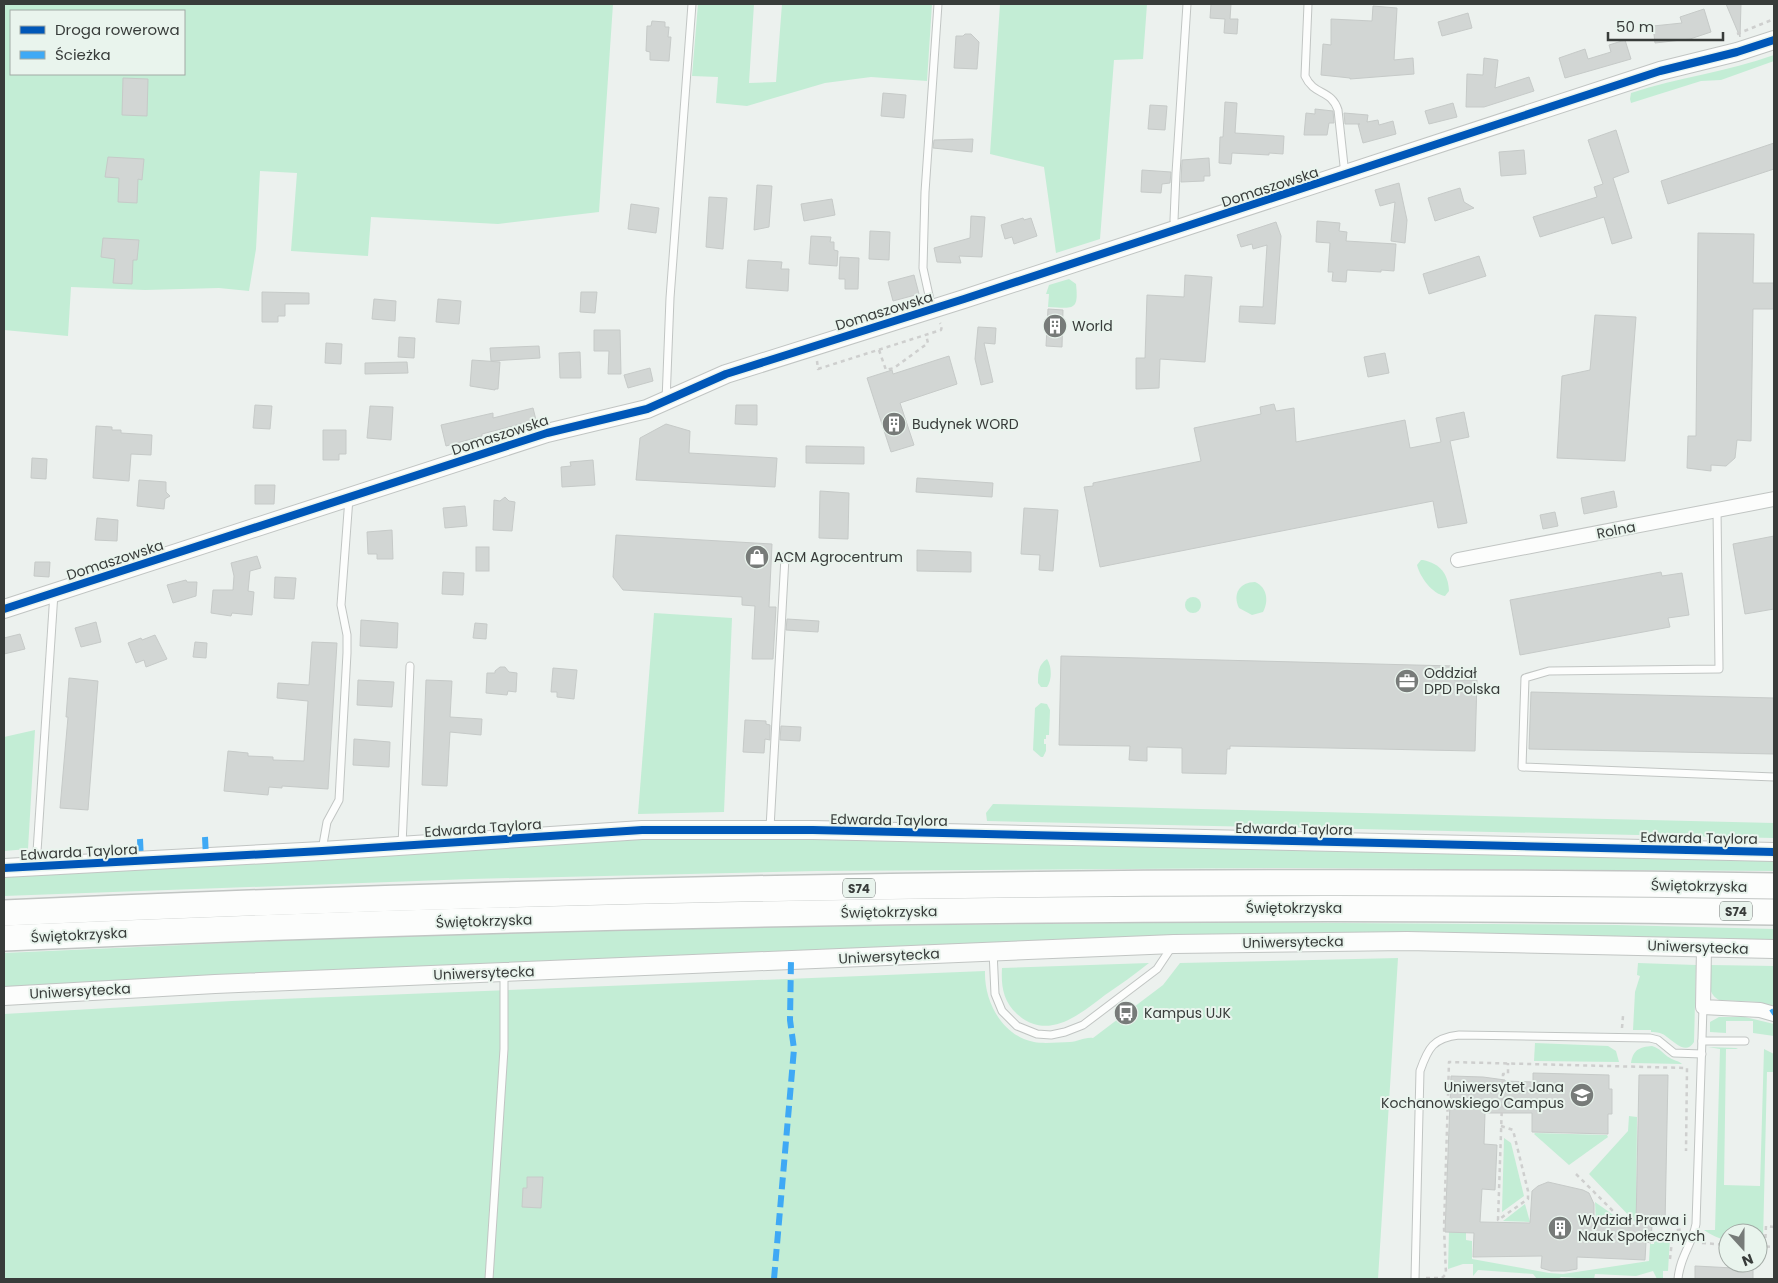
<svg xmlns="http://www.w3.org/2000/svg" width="1778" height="1283" viewBox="0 0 1778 1283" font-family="Poppins,sans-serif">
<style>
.green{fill:#c3edd5;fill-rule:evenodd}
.building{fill:#d2d6d4;stroke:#c6cac8}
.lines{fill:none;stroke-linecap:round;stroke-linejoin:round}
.service-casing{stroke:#c1c5c3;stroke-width:9}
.minor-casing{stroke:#c1c5c3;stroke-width:16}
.tertiary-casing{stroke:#c1c5c3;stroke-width:20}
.motorway-casing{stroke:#c1c5c3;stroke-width:28}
.path{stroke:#cecfce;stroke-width:2.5;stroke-dasharray:4 4;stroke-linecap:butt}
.service{stroke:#fcfdfc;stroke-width:7}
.minor{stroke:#fcfdfc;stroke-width:14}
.tertiary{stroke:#fcfdfc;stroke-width:18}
.motorway{stroke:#fcfdfc;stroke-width:25}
.quiet{stroke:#3fa9f5;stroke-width:6;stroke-dasharray:12 6;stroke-linecap:butt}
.cycleway-casing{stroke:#e9f4ed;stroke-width:11}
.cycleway{stroke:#0057b8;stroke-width:8}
.labels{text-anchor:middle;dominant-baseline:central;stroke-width:4;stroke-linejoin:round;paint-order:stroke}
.shield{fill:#e9f4ed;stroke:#6d7370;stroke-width:1}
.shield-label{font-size:12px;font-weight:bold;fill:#383c3a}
.street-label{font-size:14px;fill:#383c3a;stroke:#e9f4ed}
.poi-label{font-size:14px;fill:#383c3a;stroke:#e9f4ed;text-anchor:start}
</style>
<rect width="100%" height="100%" fill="#ecf1ee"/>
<!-- green -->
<g class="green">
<path d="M5 4H613L599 212 498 224 371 217 368 256 291 251 297 173 260 171 256 249 249 291 219 288 145 290 71 287 68 336 4 330V32ZM11 11H184V74H11Z"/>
<path d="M698 4H754L749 83 776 82 782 4H932L927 81 871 77 825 83 747 106 716 103 718 77 692 76Z"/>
<path d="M1000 4H1147L1143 59 1114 60 1100 239 1056 253 1044 167 990 154Z"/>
<path d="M1774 55V61L1721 80 1701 81 1631 103 1630 99 1631 93C1678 77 1728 72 1774 55Z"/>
<path d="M1069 279 1076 284C1079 312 1073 308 1048 307L1049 294H1046L1049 285Z"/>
<path d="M1423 560C1440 564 1448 573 1449 591L1445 596C1432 594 1420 577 1417 565L1421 560Z"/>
<path d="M1255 582C1267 587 1269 601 1263 612L1252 615 1239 608C1232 594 1240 582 1255 582Z"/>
<circle cx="1193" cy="605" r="8"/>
<path d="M654 613 732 618 724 812 638 814Z"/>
<path d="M1047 659C1052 666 1052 681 1047 687H1041L1038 683C1038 673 1038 665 1047 659Z"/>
<path d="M1041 703 1047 704 1050 710 1049 735H1046V739H1044V744H1046V751L1043 757H1041L1033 750 1035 708Z"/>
<path d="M35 730 28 849 4 851V737Z"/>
<path d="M993 804 1774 823V838L987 821 986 813Z"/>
<path d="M644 838 814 839 1774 859V871L1287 868 817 871 471 879 4 896V877L266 862Z"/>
<path d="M1220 922 1617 925 1774 929V940L1661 937 1227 936 4 989V953L429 934 759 927Z"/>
<path d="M1398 958 1378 1279H4V1014L232 1001 985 971C984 1001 1002 1036 1034 1042 1045 1044 1059 1042 1070 1042 1078 1042 1084 1037 1093 1038L1163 985 1180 963Z"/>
<path d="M1149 963C1135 974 1120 985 1105 995 1080 1014 1048 1042 1017 1014 1003 1001 1001 986 1002 968Z"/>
<path d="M1638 963 1696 965 1694 1042C1686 1055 1676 1043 1667 1037 1663 1033 1657 1032 1651 1032V1030H1633L1635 992 1640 976 1637 975Z"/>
<path d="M1711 965 1774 966V1006L1759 1002 1719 1000C1706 993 1710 978 1711 965Z"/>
<path d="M1719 1017H1745L1774 1024V1036L1753 1033V1021H1726V1033L1710 1032V1022Z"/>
<path d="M1535 1043 1608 1046 1616 1051 1619 1062 1534 1061Z"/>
<path d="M1652 1046C1660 1048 1663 1054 1670 1058 1675 1061 1679 1061 1682 1064L1631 1063C1633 1050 1639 1047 1652 1046Z"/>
<path d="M1708 1047 1736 1048 1738 1049H1726L1724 1185 1760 1186 1764 1049 1774 1054V1072H1767L1763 1241H1758V1233H1728V1240C1719 1239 1711 1235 1704 1230H1715L1720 1049Z"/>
<path d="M1629 1116 1637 1117 1636 1223 1589 1174 1628 1131Z"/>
<path d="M1535 1133 1607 1135 1608 1137 1569 1165 1534 1134Z"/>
<path d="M1504 1138 1511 1143 1524 1196 1502 1212Z"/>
<path d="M1595 1202 1619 1219V1223L1596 1222Z"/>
<path d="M1525 1204 1530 1222 1503 1221Z"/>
<path d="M1449 1231 1466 1232V1240L1472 1241V1259L1549 1273 1563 1274 1649 1261 1650 1244H1654V1237L1670 1238 1668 1271H1663V1278L1657 1279 1653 1271 1636 1276 1595 1274 1594 1279 1561 1277 1558 1279H1537L1533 1274 1478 1270 1473 1276V1264H1463L1448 1269Z"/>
</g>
<!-- building -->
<g class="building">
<path d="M1211 4H1231L1230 19H1238L1237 34 1224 33 1225 19 1210 18Z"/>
<path d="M1726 4H1741L1740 37Z"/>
<path d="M1373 6 1397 8 1394 60 1413 58 1414 74 1350 79V78L1321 75 1323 44 1331 45V19L1372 21Z"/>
<path d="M1704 9 1711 32 1690 39 1655 43 1653 26 1682 23 1680 17Z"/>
<path d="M1468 13 1472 28 1442 36 1438 22Z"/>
<path d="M652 21 665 22V27H669L668 37H671L669 61 650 60V52L646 51 647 26H651Z"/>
<path d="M965 34H971L979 42 977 69 954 68 956 36H963Z"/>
<path d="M1625 40 1631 59 1565 78 1559 58 1585 49 1588 59 1611 52 1609 45Z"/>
<path d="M1484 58 1498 60 1495 88 1529 77 1534 91 1484 107H1466L1467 74 1483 75Z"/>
<path d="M123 78 148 79 147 116 122 115Z"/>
<path d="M883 93 906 95 904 118 881 116Z"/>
<path d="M1225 102 1237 103 1235 133 1284 136 1283 154 1269 153V155L1232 153 1231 164 1219 163 1220 137H1223Z"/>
<path d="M1453 103 1457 117 1429 124 1425 111Z"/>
<path d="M1150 105 1167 106 1165 130 1148 129Z"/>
<path d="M1315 109 1333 111 1334 123H1329L1327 135H1304L1306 113 1315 114Z"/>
<path d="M1344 113 1368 115 1367 122 1378 120 1379 125 1393 121 1396 134 1363 143 1358 124H1360H1345Z"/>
<path d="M1616 130 1629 172 1613 178 1632 238 1612 244 1604 217 1540 237 1533 217 1597 197 1594 187 1603 184 1588 140Z"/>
<path d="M973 139 972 152 933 148 934 140Z"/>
<path d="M1774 143V169L1668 204 1661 181Z"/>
<path d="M1524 150 1526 174 1501 176 1499 152Z"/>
<path d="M108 157 144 159 142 180 138 179 137 203 118 202 119 178 105 177Z"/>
<path d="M1209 158 1210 176H1204V181L1181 182 1182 160Z"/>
<path d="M1142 170 1171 172 1170 183 1162 184 1161 193 1141 192Z"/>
<path d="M1399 183 1407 220 1405 243 1391 241 1395 202 1380 206 1375 190Z"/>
<path d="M757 185 772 186 769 227 754 230Z"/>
<path d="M1460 188 1464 202 1474 208 1435 221 1428 198Z"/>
<path d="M709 197 727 198 723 249 706 247Z"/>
<path d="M832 199 835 215 804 221 801 204Z"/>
<path d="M631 204 659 208 656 233 628 229Z"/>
<path d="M971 216 985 217 982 257 959 256 961 263 937 262 934 248 970 238Z"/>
<path d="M1023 218 1024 220 1031 218 1037 236 1014 244 1012 237 1005 239 1001 225Z"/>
<path d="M1317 221 1340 223 1339 231 1347 232 1346 241 1396 244 1394 271 1381 270V272L1347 270 1346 282 1332 281 1333 272H1328L1330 243 1316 242Z"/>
<path d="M1276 222 1281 236 1275 324 1239 322 1240 306 1263 307 1267 245 1253 249 1252 244 1241 247 1237 235Z"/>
<path d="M870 231 890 232 889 260 869 259Z"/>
<path d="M1698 233 1754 234 1753 283H1774V309H1753L1751 441 1737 440 1735 458 1726 466 1711 465V471L1687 468 1688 436H1696Z"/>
<path d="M811 236 831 237 830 242H834V250L838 251 837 266 809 264Z"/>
<path d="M103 238 139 240 137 260H133L132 284 113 283 115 259 101 257Z"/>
<path d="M1479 256 1486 276 1429 294 1423 274Z"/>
<path d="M840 257 859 258 858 289H845V279H839Z"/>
<path d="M748 260 782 262 781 269H789L788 291 746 288Z"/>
<path d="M914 275 919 294 893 301 888 282Z"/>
<path d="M1185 275 1212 277 1205 362 1160 359 1159 388 1136 389V358H1145L1147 295 1184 297Z"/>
<path d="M262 292 309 293V304H285V316H278V322H262Z"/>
<path d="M581 292H597L595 313 580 312Z"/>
<path d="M374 299 396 301 395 321 372 319Z"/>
<path d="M438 299 461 301 459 324 436 322Z"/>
<path d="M1048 309 1063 310 1062 347 1046 346Z"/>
<path d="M1595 315 1636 317 1625 461 1557 458 1562 376 1590 370Z"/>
<path d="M978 327 996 328 995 344 984 343 993 382 981 385 975 359Z"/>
<path d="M594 330H620L621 374H608L609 351H594Z"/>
<path d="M399 337 415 338 414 358 398 357Z"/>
<path d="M326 343 342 344 341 364 325 363Z"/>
<path d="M539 346 540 358 491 361 490 348Z"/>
<path d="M580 352 581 378H560L559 353Z"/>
<path d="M1385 353 1389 373 1368 377 1364 357Z"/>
<path d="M949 356 957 384 900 403 914 445 891 452 867 378 892 370 893 374Z"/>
<path d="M472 360 500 362 498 389H495V390L470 386Z"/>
<path d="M407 362 408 373 365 374V363Z"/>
<path d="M650 368 653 381 628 388 624 375Z"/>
<path d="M1274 404 1276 411 1294 408 1296 442 1405 420 1410 448 1441 442 1436 418 1464 412 1469 437 1450 441 1467 523 1438 528 1433 501 1100 567 1084 487 1093 486V483L1201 461 1194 428 1261 414 1260 407Z"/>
<path d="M255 405 272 406 270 429 253 428Z"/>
<path d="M736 405H757V425L735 424Z"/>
<path d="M370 406 393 407 391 440 367 438Z"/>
<path d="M533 408 536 420 482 434V436L446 446 441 425 493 413V418Z"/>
<path d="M666 424 690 431 689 453 777 458 775 487 636 480 640 438Z"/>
<path d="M96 426 112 427V430H121V433L152 435 151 455 131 454 129 481 93 478Z"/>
<path d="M323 430H346V454H339V460H323Z"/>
<path d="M806 446 864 447V464L806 463Z"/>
<path d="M32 458 47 459 46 479 31 478Z"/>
<path d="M593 460 595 485 562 487 561 467 571 466 570 462Z"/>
<path d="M917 478 993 483 992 497 916 492Z"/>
<path d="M139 480 166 482V492L170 496 165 499 164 509 137 506Z"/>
<path d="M255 485H275L274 504H255Z"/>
<path d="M820 491 849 493 848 539 819 538Z"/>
<path d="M1614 491 1617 507 1584 514 1581 498Z"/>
<path d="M505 497 509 501 515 502 512 531 493 530 494 500 500 501Z"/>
<path d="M465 506 467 526 445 528 443 508Z"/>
<path d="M1024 508 1058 510 1053 571 1039 570 1040 555 1021 554Z"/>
<path d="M1555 512 1558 526 1543 529 1540 515Z"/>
<path d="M97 518 118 520 117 541 95 540Z"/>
<path d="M392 530 393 559H377V554H368L367 532Z"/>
<path d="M616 535 772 544 769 607H776L773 659H752L755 606 742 605V597L623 590 613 577Z"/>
<path d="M1774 536V609L1745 614 1733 544Z"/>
<rect x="476" y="547" width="13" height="24"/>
<path d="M917 550 971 552V572L917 571Z"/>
<path d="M257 556 261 568 250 571 248 591 254 592 252 615 232 613 231 616 211 613 213 590H233L234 576 231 563Z"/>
<path d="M35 562H50L49 577 34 576Z"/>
<path d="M443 572 464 573 463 595 442 594Z"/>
<path d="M1661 572 1662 576 1682 573 1689 615 1668 618 1670 627 1520 655 1510 600Z"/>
<path d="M275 577 296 578 294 599 274 598Z"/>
<path d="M186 580 187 582H197L196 596 173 603 167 585Z"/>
<path d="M787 619 819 621 818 632 786 630Z"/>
<path d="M361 620 398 623 397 648 360 646Z"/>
<path d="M96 622 101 642 81 647 75 628Z"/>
<path d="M475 623 487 624 486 639 473 638Z"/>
<path d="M20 634 25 649 4 654V638Z"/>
<path d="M155 635 167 659 146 667 144 660 136 663 128 643 141 638 142 640Z"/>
<path d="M195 642 207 643 206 658 193 657Z"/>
<path d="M312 642 337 643 328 789 282 786V788L269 787 268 795 224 791 228 751 248 753V756L273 757V760L304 761 308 701 277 698 278 683 309 685Z"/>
<path d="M1061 656 1454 666V680H1477L1475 751 1230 746V749H1227L1226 774 1182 773V748L1147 747V761L1129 760 1130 746 1059 745Z"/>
<path d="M500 667H505L509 672 517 673 516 692 508 691 507 695 486 693 487 673H495V671Z"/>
<path d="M553 668 577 670 574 699 557 697V692H551Z"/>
<path d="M69 678 98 681 88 810 60 808 68 717H66Z"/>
<path d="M358 680 394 682 392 707 357 705Z"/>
<path d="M426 680 452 681 450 717 482 719 481 735 450 732 447 786 422 785Z"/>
<path d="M1531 692 1774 698V754L1529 749Z"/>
<path d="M745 720 766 721V724L770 725V740L765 739 764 753 743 752Z"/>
<path d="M781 726 801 727 800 741 780 740Z"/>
<path d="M354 739 390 742 389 767 353 765Z"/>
<path d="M1533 1073 1609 1075V1089H1612V1114H1608V1134L1532 1132V1113H1485L1484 1144 1497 1145 1495 1190 1482 1189 1480 1222 1530 1223 1532 1191 1538 1186 1548 1182 1583 1190 1589 1193 1594 1204V1224L1636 1225 1639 1075H1668L1665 1225H1652L1651 1243 1646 1242 1645 1260 1577 1257V1269L1566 1271H1551L1541 1268 1542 1256 1473 1257 1474 1233 1445 1232 1451 1076 1483 1077 1505 1080V1081L1533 1082Z"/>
<path d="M527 1177H543L541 1208 522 1207 523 1188H527Z"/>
<path d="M1695 1266 1753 1269V1279H1695Z"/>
</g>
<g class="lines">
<!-- service casing -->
<g class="service-casing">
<g id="service">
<path d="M1308 4 1305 76C1314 96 1331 89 1338 110L1345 175"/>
<path d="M1176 230 1174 220 1176 173 1187 4"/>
<path d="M932 309 923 268 925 192 938 4"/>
<path d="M666 401 670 298 692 4"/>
<path d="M1717 510 1719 669 1549 671 1525 678 1522 767 1774 777"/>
<path d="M770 828 785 557"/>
<path d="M402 845 410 666"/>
<path d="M322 850 327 822 339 800 347 653V635L341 605 349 498"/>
<path d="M36 867 54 593"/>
<path d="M993 951 995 994 1002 1011 1017 1026 1037 1034 1051 1035 1065 1032 1083 1025 1157 969 1173 945"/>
<path d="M1702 1041H1745"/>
<path d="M489 1279 504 1049V973"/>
<path d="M1415 1279 1420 1071C1428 1048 1433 1038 1459 1035L1650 1038 1658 1040 1674 1053 1702 1054"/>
<path d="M1678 1279C1680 1256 1692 1245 1696 1224L1703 1007"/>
</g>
</g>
<!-- minor casing -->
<g class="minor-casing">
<g id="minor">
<path d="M1458 560 1774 499"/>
<path d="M1704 947 1703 1007 1760 1010 1774 1014"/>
</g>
</g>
<!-- tertiary casing -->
<g class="tertiary-casing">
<g id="tertiary">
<path d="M4 609 547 433 647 409 726 374 964 299 1660 71 1737 52 1774 40"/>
<path d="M4 868 322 851 642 830H813L1774 852"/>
<path d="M4 996 215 984 1174 944 1407 941 1774 949"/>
</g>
</g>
<!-- motorway casing -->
<g class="motorway-casing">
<g id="motorway">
<path d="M4 913C593 887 1184 877 1774 886"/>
<path d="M4 938C593 912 1184 903 1774 912"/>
</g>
</g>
<!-- path -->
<g class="path">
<path d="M1737 34 1774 19"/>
<path d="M879 350 886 370 894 368 928 343 926 335"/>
<path d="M817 361 818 369 941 330 942 326 940 323"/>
<path d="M1622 1028 1623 1016"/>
<path d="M1501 1126 1513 1130 1528 1191V1199L1498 1220 1503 1074H1508V1063"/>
<path d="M1576 1174 1638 1236"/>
<path d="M1702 1243 1728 1245"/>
<path d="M1758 1246 1774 1247"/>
<path d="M1765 1246 1766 1226 1774 1227"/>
<path d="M1670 1259 1673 1231 1684 1229"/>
<path d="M1426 1278H1442L1446 1274 1444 1228 1449 1062 1687 1068 1686 1151"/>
</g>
<!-- service -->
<use href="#service" class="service"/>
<!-- minor -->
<use href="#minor" class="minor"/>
<!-- tertiary -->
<use href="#tertiary" class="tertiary"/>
<!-- motorway -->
<use href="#motorway" class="motorway"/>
<!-- quiet -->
<g class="quiet">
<path d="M205 837 206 857"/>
<path d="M140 839 141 861"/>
<path d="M1771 1013 1774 1011"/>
<path d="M774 1279 794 1049 790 1020 791 960"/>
</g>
<!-- cycleway casing -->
<g class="cycleway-casing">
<g id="cycleway">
<path d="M4 609 547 433 647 409 726 374 964 299 1660 71 1737 52 1774 40"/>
<path d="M4 868 322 851 642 830H813L1774 852"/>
</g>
</g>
<!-- cycleway -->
<use href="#cycleway" class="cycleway"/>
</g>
<!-- icons -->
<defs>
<g id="building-disc" transform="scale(1.25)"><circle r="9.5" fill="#777b79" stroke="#e9f4ed"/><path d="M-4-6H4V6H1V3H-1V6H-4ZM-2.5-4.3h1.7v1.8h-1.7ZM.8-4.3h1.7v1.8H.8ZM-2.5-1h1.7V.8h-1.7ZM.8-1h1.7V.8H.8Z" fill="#fff"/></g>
<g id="shop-disc" transform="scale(1.25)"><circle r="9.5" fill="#777b79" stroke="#e9f4ed"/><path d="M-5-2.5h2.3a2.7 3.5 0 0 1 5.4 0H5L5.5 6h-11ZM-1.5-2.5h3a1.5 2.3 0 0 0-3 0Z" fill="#fff"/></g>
<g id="office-disc" transform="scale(1.25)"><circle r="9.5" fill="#777b79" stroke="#e9f4ed"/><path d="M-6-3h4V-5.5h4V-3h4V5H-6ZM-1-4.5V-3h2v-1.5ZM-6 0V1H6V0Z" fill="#fff"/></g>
<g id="bus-disc" transform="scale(1.25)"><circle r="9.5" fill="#777b79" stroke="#e9f4ed"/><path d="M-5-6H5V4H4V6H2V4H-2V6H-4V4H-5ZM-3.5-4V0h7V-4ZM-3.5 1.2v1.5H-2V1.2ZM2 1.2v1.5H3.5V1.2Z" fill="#fff"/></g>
<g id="university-disc" transform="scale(1.25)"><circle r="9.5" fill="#777b79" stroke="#e9f4ed"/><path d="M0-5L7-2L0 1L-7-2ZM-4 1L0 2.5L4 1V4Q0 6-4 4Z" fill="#fff"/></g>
</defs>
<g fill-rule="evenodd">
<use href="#building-disc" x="1055" y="326"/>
<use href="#building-disc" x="894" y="424"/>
<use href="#shop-disc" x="757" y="557"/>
<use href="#office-disc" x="1407" y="681"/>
<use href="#bus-disc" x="1126" y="1013"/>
<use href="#university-disc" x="1582" y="1095"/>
<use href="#building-disc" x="1560" y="1228"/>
</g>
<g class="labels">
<!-- shield labels -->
<g class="shield">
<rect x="843" y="878.5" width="32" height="19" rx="4"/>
<rect x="1720" y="901.5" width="32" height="19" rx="4"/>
</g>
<g class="shield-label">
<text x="859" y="888">S74</text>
<text x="1736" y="911">S74</text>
</g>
<!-- street labels -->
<g class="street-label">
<text transform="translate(1270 187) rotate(-18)">Domaszowska</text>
<text transform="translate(884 311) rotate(-17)">Domaszowska</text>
<text transform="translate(500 435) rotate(-18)">Domaszowska</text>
<text transform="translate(1616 530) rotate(-11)">Rolna</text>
<text transform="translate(115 560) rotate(-18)">Domaszowska</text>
<text transform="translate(889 820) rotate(1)">Edwarda Taylora</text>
<text transform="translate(483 828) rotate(-4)">Edwarda Taylora</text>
<text transform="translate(1294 829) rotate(1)">Edwarda Taylora</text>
<text transform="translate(1699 838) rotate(1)">Edwarda Taylora</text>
<text transform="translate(79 852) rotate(-3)">Edwarda Taylora</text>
<text transform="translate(1699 886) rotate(1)">Świętokrzyska</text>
<text x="1294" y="908">Świętokrzyska</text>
<text transform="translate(889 912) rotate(-1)">Świętokrzyska</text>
<text transform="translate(484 921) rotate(-2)">Świętokrzyska</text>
<text transform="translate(79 935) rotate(-3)">Świętokrzyska</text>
<text transform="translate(1293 942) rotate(-1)">Uniwersytecka</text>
<text transform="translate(1698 947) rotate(2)">Uniwersytecka</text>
<text transform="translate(889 956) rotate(-3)">Uniwersytecka</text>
<text transform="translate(484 973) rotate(-2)">Uniwersytecka</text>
<text transform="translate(80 991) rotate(-3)">Uniwersytecka</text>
</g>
<!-- poi labels -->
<g class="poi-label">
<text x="1072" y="326">World</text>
<text x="912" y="424">Budynek WORD</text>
<text x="774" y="557">ACM Agrocentrum</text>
<text x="1424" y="673">Oddział<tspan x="1424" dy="16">DPD Polska</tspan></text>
<text x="1144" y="1013">Kampus UJK</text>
<text x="1564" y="1087" text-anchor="end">Uniwersytet Jana<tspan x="1564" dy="16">Kochanowskiego Campus</tspan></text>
<text x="1578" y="1220">Wydział Prawa i<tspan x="1578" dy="16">Nauk Społecznych</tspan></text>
</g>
</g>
<!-- border -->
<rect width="1778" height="1283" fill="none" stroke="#383c3a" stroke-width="10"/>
<!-- legend -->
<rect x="10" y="10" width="175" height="65" fill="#e9f4ed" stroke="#a2aaa5"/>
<rect x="20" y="26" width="25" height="8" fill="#0057b8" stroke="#a2aaa5"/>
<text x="55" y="35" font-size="15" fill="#383c3a">Droga rowerowa</text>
<rect x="20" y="51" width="25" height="8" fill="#3fa9f5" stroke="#a2aaa5"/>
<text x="55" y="60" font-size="15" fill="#383c3a">Ścieżka</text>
<!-- north arrow -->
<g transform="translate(1743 1248) rotate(159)"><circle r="24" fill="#e9f4ed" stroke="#a2aaa5"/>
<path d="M0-4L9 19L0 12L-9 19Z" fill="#777b79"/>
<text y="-8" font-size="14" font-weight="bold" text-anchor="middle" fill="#383c3a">N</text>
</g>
<!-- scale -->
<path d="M1608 32v8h115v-8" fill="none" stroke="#383c3a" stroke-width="2.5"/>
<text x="1616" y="32" font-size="15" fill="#383c3a" stroke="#e9f4ed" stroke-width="4" paint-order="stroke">50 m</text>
</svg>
